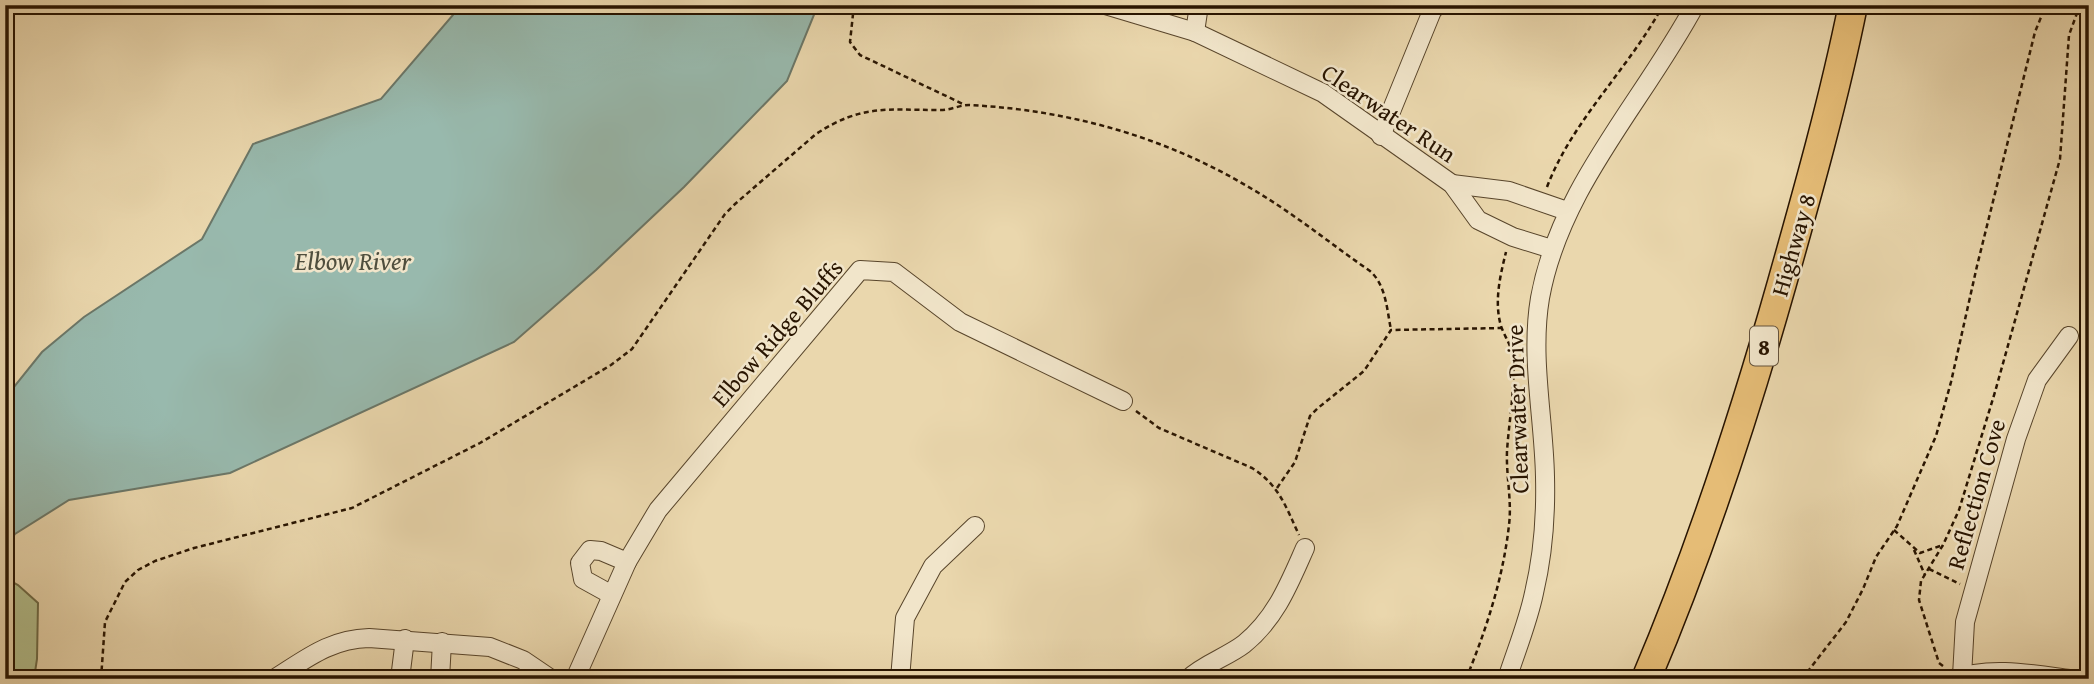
<svg xmlns="http://www.w3.org/2000/svg" width="2094" height="684" viewBox="0 0 2094 684" font-family="'Gentium Book Plus',serif">
<style>
.green{fill:#b3bf8d;stroke:#6e6a46;stroke-width:2}
.water{fill:#98b9ad;stroke:#6b7768;stroke-width:2}
.lines{fill:none;stroke-linecap:round;stroke-linejoin:round}
.minor-casing{stroke:#58452b;stroke-width:20}
.primary-casing{stroke:#281400;stroke-width:31}
.path{stroke:#281400;stroke-width:2.5;stroke-dasharray:5 3.5;stroke-linecap:butt}
.minor{stroke:#f1e5ca;stroke-width:18}
.primary{stroke:#e5bc76;stroke-width:28}
.labels{text-anchor:middle;dominant-baseline:central;stroke-width:5;stroke-linejoin:round;paint-order:stroke}
.shield{fill:#f1e5ca;stroke:#64533d;stroke-width:2}
.shield-label{font-size:23px;font-weight:bold;fill:#281400}
.street-label{font-size:24px;fill:#281400;stroke:#f1e5ca}
.water-label{font-size:26px;font-style:italic;fill:#4f4e3d;stroke:#f1e5ca}
</style>
<rect width="100%" height="100%" fill="#ead7ad"/>
<filter id="stains"><feTurbulence type="fractalNoise" baseFrequency=".00286" numOctaves="4"/><feColorMatrix values="0 0 0 0 .2 0 0 0 0 .09 0 0 0 0 .02 0 0 0 .5 -.17"/></filter>
<radialGradient id="worn" r=".72"><stop offset=".6" stop-color="#630" stop-opacity="0"/><stop offset="1" stop-color="#630" stop-opacity=".3"/></radialGradient>
<!-- green -->
<path class="green" d="M5 578 18 585 38 603 37 659 34 679H5Z"/>
<!-- water -->
<path class="water" d="M457 5H818L787 81 684 187 596 270 514 342 230 473 69 500 15 534 5 549V398L42 352 84 317 202 239 253 144 381 99 453 15Z"/>
<g class="lines">
<!-- minor casing -->
<g class="minor-casing">
<g id="minor">
<path d="M1105 5 1195 32 1323 93 1452 184 1478 220 1513 237 1552 249"/>
<path d="M1195 32 1199 5"/>
<path d="M1381 136 1432 11 1437 5"/>
<path d="M1452 184 1509 191 1567 211"/>
<path d="M612 595 583 579 580 563 590 550 601 551 627 562"/>
<path d="M1962 676 1965 622 2016 439 2037 380 2069 336"/>
<path d="M274 679C306 659 330 639 369 638L490 647 523 660 551 679"/>
<path d="M400 679 405 639"/>
<path d="M440 679 442 642"/>
<path d="M575 679 627 562 658 510 860 270 894 272 960 322 1123 401"/>
<path d="M900 679 905 618 933 566 975 526"/>
<path d="M1188 679C1204 664 1227 657 1244 644 1276 618 1289 584 1305 548"/>
<path d="M1507 679C1516 651 1528 622 1534 593 1543 555 1546 516 1545 477 1544 419 1530 357 1540 298 1560 187 1643 102 1695 5"/>
<path d="M1953 679C1990 666 2032 674 2069 679"/>
</g>
</g>
<!-- primary casing -->
<g class="primary-casing">
<path id="primary" d="M1646 679C1701 550 1744 417 1782 283 1808 191 1834 99 1853 5"/>
</g>
<!-- path -->
<g class="path">
<path d="M854 5 850 42 860 55 965 105"/>
<path d="M1547 187C1573 119 1629 69 1663 5"/>
<path d="M1136 411 1159 428 1252 468C1279 485 1286 507 1299 535"/>
<path d="M1277 488 1295 462 1310 416 1318 408 1364 371 1391 330 1502 328"/>
<path d="M1894 530 1920 553 1943 545"/>
<path d="M1914 550 1925 575"/>
<path d="M1929 569 1960 584"/>
<path d="M1943 666 1939 663 1919 600 1921 581 1943 545 1959 510 1995 392 2060 159 2069 35 2080 5"/>
<path d="M101 679 105 622 125 582 138 570 155 561 194 548 352 508 480 443 611 365 632 349 725 214 735 204 816 134C862 104 887 110 938 110 949 111 959 105 969 105 1069 110 1166 137 1252 189 1293 213 1331 244 1370 271 1386 285 1387 310 1391 330"/>
<path d="M1466 679C1486 630 1503 579 1509 525 1512 501 1506 476 1507 451 1509 421 1515 390 1513 361 1513 347 1505 338 1501 326 1494 302 1500 276 1506 252"/>
<path d="M1802 679 1846 622 1863 589 1876 557 1897 526 1936 436 1951 382 1977 266 2035 32 2046 5"/>
</g>
<!-- minor -->
<use href="#minor" class="minor"/>
<!-- primary -->
<use href="#primary" class="primary"/>
</g>
<g class="labels">
<!-- shield labels -->
<rect class="shield" x="1750" y="326.5" width="28" height="39" rx="5"/>
<g class="shield-label">
<text x="1764" y="346">8</text>
</g>
<!-- street labels -->
<g class="street-label">
<text transform="translate(1389 113) rotate(34)">Clearwater Run</text>
<text transform="translate(1793 245) rotate(-74)">Highway 8</text>
<text transform="translate(777 333) rotate(-49)">Elbow Ridge Bluffs</text>
<text transform="translate(1517 409) rotate(-92)">Clearwater Drive</text>
<text transform="translate(1976 494) rotate(-74)">Reflection Cove</text>
</g>
<!-- water labels -->
<g class="water-label">
<text x="353" y="260">Elbow River</text>
</g>
</g>
<!-- margin -->
<rect width="2094" height="684" fill="none" stroke="#ead7ad" stroke-width="28"/>
<rect x="7" y="7" width="2080" height="670" fill="none" stroke="#281400" stroke-width="3.5"/>
<rect x="14" y="14" width="2066" height="656" fill="none" stroke="#281400" stroke-width="2"/>
<rect width="100%" height="100%" filter="url(#stains)"/>
<rect width="100%" height="100%" fill="url(#worn)"/>
</svg>
